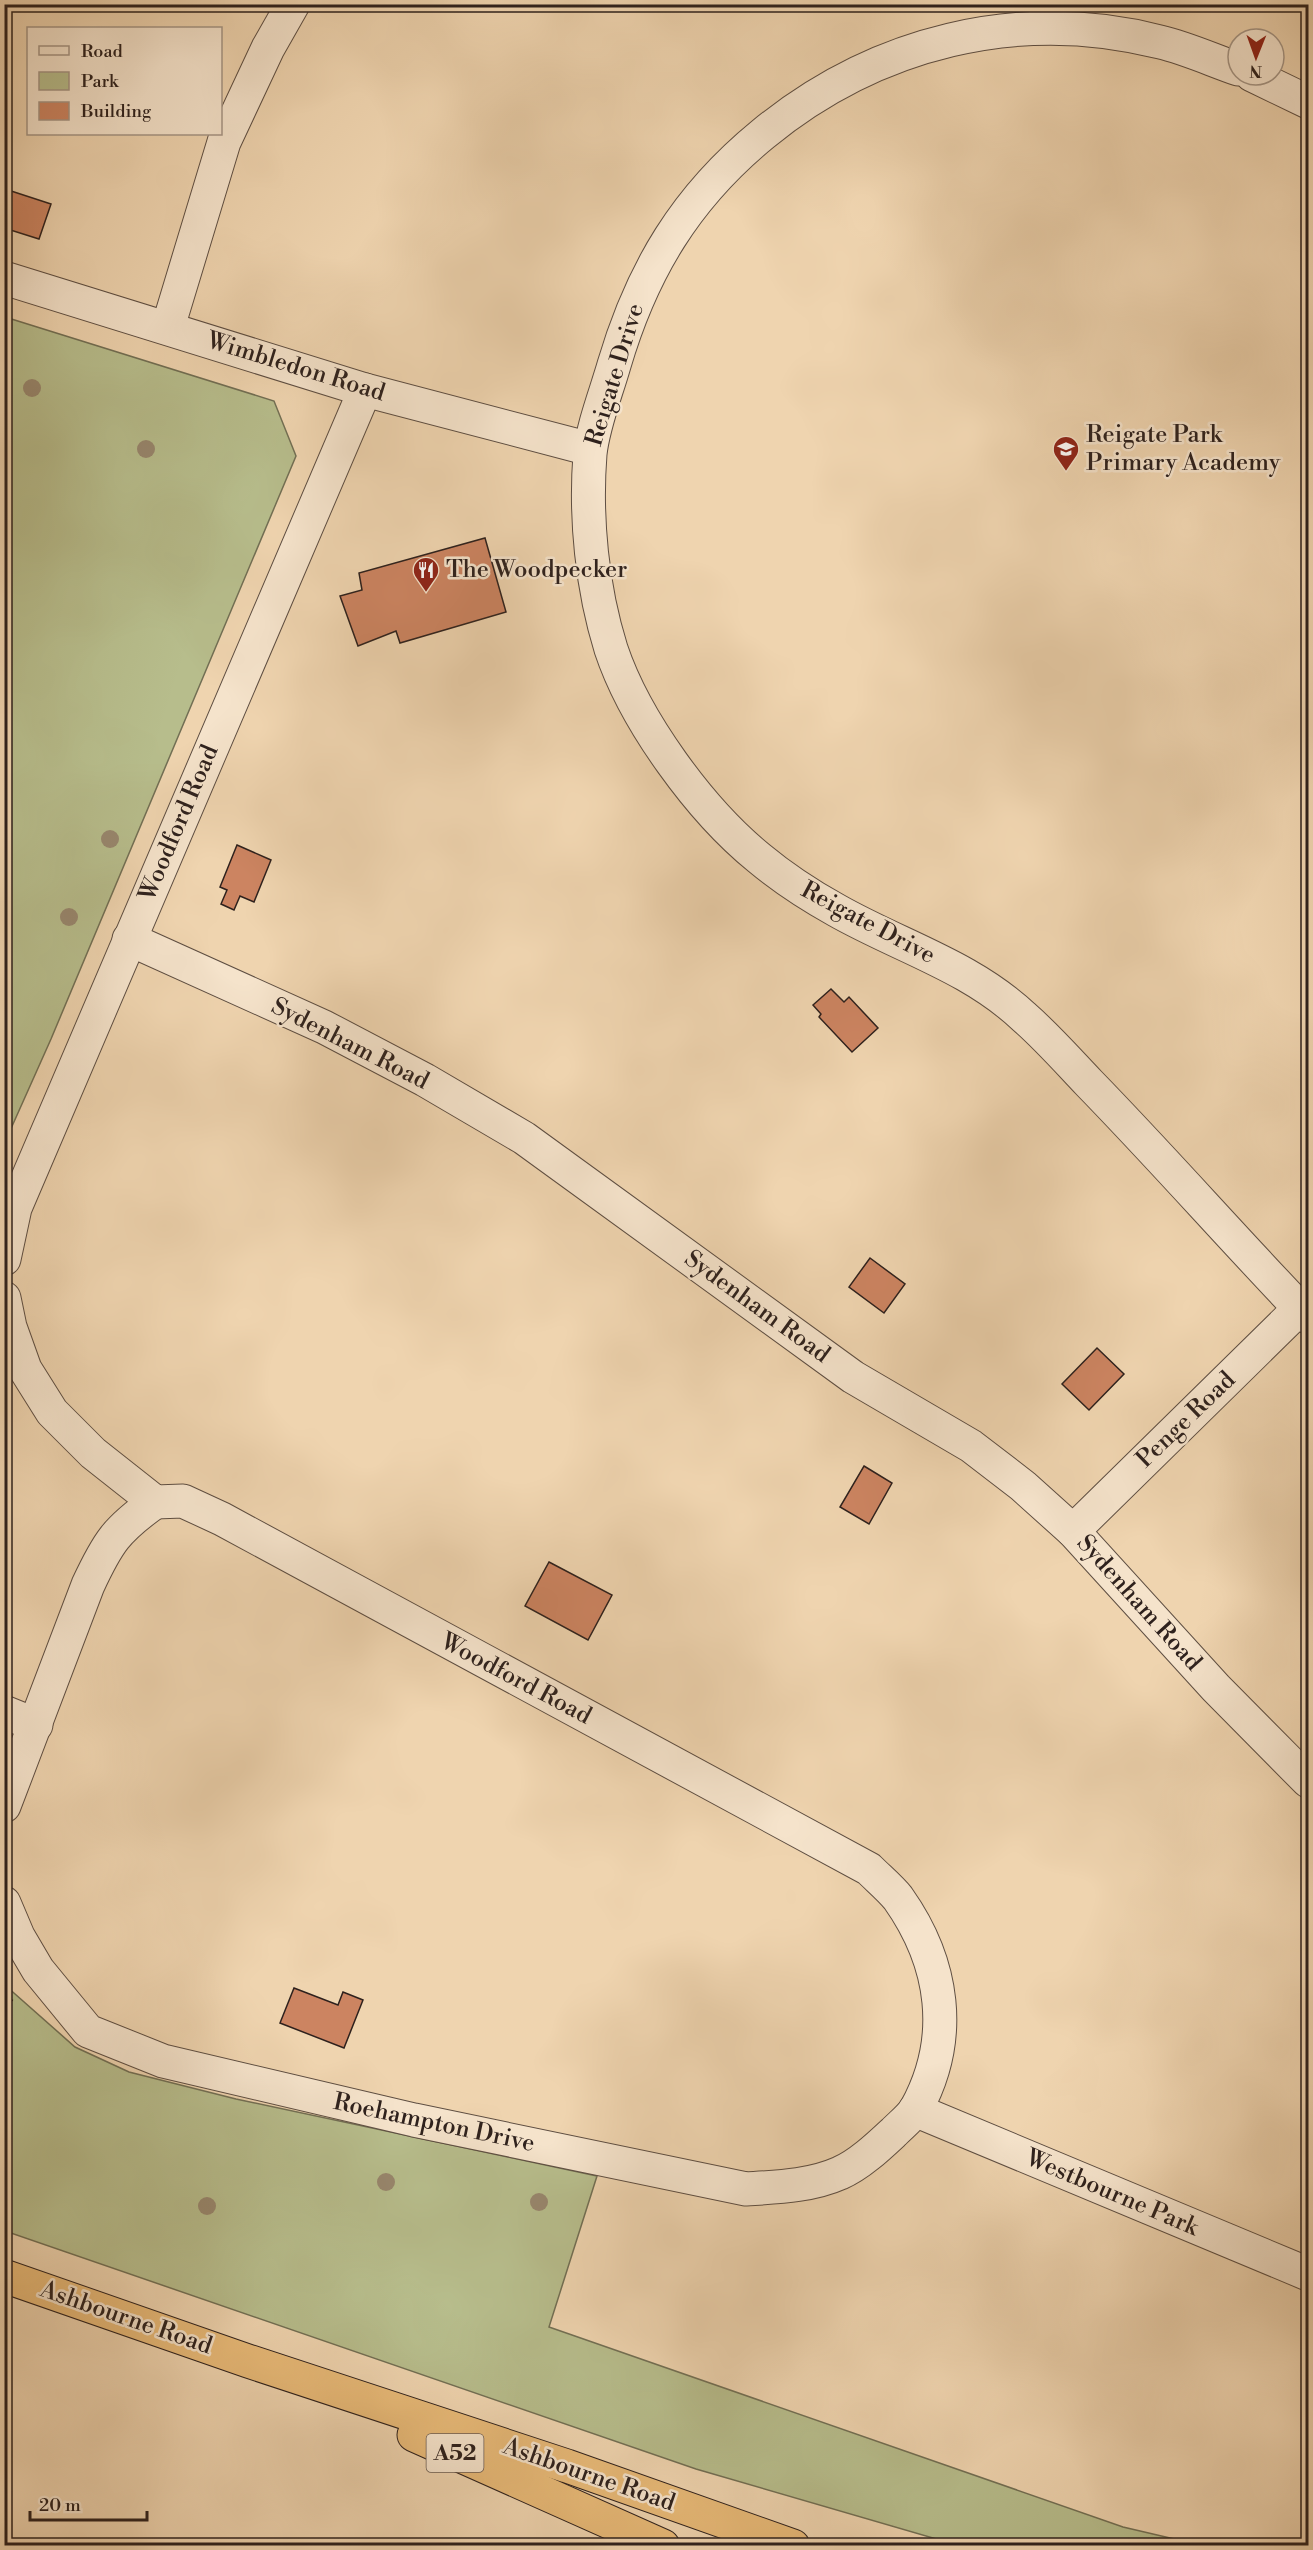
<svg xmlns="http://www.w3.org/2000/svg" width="1313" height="2550" viewBox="0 0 1313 2550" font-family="'Libre Bodoni',serif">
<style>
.green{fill:#b7bd8c;stroke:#726f54;stroke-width:1.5}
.building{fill:#cc8461;stroke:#2e211d;stroke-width:1.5}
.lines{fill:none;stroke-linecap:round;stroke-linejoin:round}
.service-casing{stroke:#5e4e42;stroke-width:19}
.minor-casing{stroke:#5e4e42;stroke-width:35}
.trunk-casing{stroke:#2e211d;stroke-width:35}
.path{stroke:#2e211d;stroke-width:4;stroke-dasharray:1.5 3;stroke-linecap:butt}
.service{stroke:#f5e3cb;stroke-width:16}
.minor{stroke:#f5e3cb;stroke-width:33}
.trunk{stroke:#e8ba78;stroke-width:33}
.tree{fill:#98876e}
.labels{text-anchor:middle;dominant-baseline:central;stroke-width:5;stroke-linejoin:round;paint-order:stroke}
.shield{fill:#f5e3cb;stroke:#6a5b51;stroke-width:1.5}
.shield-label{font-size:22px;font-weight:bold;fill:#2e211d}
.street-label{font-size:24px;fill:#2e211d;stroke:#f5e3cb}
.poi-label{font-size:24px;fill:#2e211d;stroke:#f5e3cb;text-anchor:start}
</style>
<rect width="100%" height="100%" fill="#efd4af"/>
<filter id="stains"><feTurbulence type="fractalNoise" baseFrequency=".00333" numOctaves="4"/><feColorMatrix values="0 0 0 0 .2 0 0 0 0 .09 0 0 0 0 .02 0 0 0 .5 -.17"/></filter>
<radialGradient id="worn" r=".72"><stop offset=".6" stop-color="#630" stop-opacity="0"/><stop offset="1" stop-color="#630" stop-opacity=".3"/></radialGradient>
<!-- green -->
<g class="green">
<path d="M5 317 274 401 296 456 51 1039 5 1142Z"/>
<path d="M6 1986 75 2047 129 2072 236 2099 597 2176 549 2327 1123 2527 1200 2545H957L696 2469 5 2231Z"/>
</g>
<!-- building -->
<g class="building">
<path d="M5 189 51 204 39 239 4 228Z"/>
<path d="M485 538 506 612 400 643 396 631 358 646 340 596 362 590 359 573Z"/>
<path d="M237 845 271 860 254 902 240 896 234 910 221 904 227 890 220 887Z"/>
<path d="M831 989 844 1002 849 997 878 1028 852 1052 819 1017 821 1014 813 1005Z"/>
<path d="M870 1258 905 1284 884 1313 849 1287Z"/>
<path d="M1097 1348 1124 1374 1089 1410 1062 1384Z"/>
<path d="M864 1466 892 1483 869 1524 840 1507Z"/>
<path d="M549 1562 612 1595 588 1640 525 1606Z"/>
<path d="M294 1988 338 2005 343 1992 363 2000 344 2048 280 2023Z"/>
</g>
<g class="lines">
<!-- service casing -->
<g class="service-casing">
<path id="service" d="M1049 4 1051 29"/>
</g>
<!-- minor casing -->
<g class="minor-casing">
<g id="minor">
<path d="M1238 69C1212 60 1186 48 1160 42 1018 6 875 42 763 134 686 197 642 270 614 365 606 393 593 425 590 454 585 518 592 588 611 649 635 721 700 810 759 858 783 878 809 895 836 910 899 946 970 966 1024 1017 1047 1037 1068 1061 1089 1083 1164 1160 1234 1240 1308 1317"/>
<path d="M1252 75 1308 102"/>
<path d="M4 278 365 390 590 449"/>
<path d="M168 327 224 142 268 48 293 4"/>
<path d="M129 939 324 1027 425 1080 524 1138 853 1377 971 1446 1023 1486 1073 1531 1216 1688 1308 1781"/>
<path d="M4 1259 15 1208 365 390"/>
<path d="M4 1298 10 1327 25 1369 52 1412 93 1453 155 1502 183 1501 222 1519 869 1869C879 1879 890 1888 898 1898 944 1963 955 2038 916 2109 911 2117 901 2125 894 2132 879 2146 859 2165 840 2173 811 2186 777 2187 746 2189L414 2120 163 2061 88 2031 38 1970 18 1936 4 1903"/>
<path d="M1073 1531 1300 1308"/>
<path d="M4 1712 36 1725"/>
<path d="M4 1806 88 1585C108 1542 116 1530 155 1502"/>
<path d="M915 2110 1308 2274"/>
</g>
</g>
<!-- trunk casing -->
<g class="trunk-casing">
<g id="trunk">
<path d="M4 2276 248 2361 567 2466 793 2546"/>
<path d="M414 2435 663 2546"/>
</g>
</g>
<!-- path -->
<path class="path" d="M4 2022 12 1997"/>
<!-- service -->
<use href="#service" class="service"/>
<!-- minor -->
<use href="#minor" class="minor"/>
<!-- trunk -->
<use href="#trunk" class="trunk"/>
</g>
<!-- trees -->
<g class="tree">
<circle cx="32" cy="388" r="9"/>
<circle cx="146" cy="449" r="9"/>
<circle cx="110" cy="839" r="9"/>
<circle cx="69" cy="917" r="9"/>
<circle cx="386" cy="2182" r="9"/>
<circle cx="539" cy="2202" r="9"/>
<circle cx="207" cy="2206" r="9"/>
</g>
<!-- icons -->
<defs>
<g id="school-pin" transform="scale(1.35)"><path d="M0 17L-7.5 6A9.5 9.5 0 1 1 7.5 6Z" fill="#8f2418" stroke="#f5e3cb"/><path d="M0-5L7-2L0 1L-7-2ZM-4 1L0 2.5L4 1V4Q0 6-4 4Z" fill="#fff"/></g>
<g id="restaurant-pin" transform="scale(1.35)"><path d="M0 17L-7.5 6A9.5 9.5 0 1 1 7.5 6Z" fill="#8f2418" stroke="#f5e3cb"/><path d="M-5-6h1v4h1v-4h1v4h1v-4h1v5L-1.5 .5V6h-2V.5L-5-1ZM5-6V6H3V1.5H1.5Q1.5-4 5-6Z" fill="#fff"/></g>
</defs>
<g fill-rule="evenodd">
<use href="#school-pin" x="1066" y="449"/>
<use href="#restaurant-pin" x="426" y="570"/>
</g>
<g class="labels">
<!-- shield labels -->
<rect class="shield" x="426.5" y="2434" width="57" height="38" rx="4.5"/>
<g class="shield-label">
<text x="455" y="2453">A52</text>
</g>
<!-- street labels -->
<g class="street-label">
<text transform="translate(296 367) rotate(17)">Wimbledon Road</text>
<text transform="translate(615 375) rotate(-73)">Reigate Drive</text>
<text transform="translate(179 823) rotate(-67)">Woodford Road</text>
<text transform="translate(868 923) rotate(28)">Reigate Drive</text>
<text transform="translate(350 1044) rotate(27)">Sydenham Road</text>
<text transform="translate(757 1307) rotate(36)">Sydenham Road</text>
<text transform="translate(1186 1420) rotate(-44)">Penge Road</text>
<text transform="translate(1139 1603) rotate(48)">Sydenham Road</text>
<text transform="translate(516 1679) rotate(28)">Woodford Road</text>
<text transform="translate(434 2123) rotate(12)">Roehampton Drive</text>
<text transform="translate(1112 2193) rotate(23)">Westbourne Park</text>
<text transform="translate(126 2318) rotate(19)">Ashbourne Road</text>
<text transform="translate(589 2475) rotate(19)">Ashbourne Road</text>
</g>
<!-- poi labels -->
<g class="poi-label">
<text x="1086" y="435">Reigate Park<tspan x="1086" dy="28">Primary Academy</tspan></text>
<text x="446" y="570">The Woodpecker</text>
</g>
</g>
<!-- margin -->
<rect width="1313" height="2550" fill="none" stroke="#efd4af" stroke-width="24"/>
<rect x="6" y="6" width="1301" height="2538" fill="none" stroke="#2e211d" stroke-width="3"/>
<rect x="12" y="12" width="1289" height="2526" fill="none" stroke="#2e211d" stroke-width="1.5"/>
<!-- legend -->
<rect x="27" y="27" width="195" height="108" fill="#f5e3cb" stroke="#a59585" stroke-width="1.5"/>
<rect x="39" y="46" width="30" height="9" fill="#f5e3cb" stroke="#a59585" stroke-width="1.5"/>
<text x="81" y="57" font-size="18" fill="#2e211d">Road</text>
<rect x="39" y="72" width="30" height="18" fill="#b7bd8c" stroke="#a59585" stroke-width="1.5"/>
<text x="81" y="87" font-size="18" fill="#2e211d">Park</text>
<rect x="39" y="102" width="30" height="18" fill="#cc8461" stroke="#a59585" stroke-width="1.5"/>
<text x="81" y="117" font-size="18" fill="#2e211d">Building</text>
<!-- north arrow -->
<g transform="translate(1256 57) rotate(181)"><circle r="28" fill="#f5e3cb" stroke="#a59585" stroke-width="1.5"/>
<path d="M0-4.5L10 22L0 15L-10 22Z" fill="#8f2418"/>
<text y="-9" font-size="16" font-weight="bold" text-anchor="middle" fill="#2e211d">N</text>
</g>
<!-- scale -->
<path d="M30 2511v9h117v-9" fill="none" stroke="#2e211d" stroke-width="3"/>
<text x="39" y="2511" font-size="18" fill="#2e211d" stroke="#f5e3cb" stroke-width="4.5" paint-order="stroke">20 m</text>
<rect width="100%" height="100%" filter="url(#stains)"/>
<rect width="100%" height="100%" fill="url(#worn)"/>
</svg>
